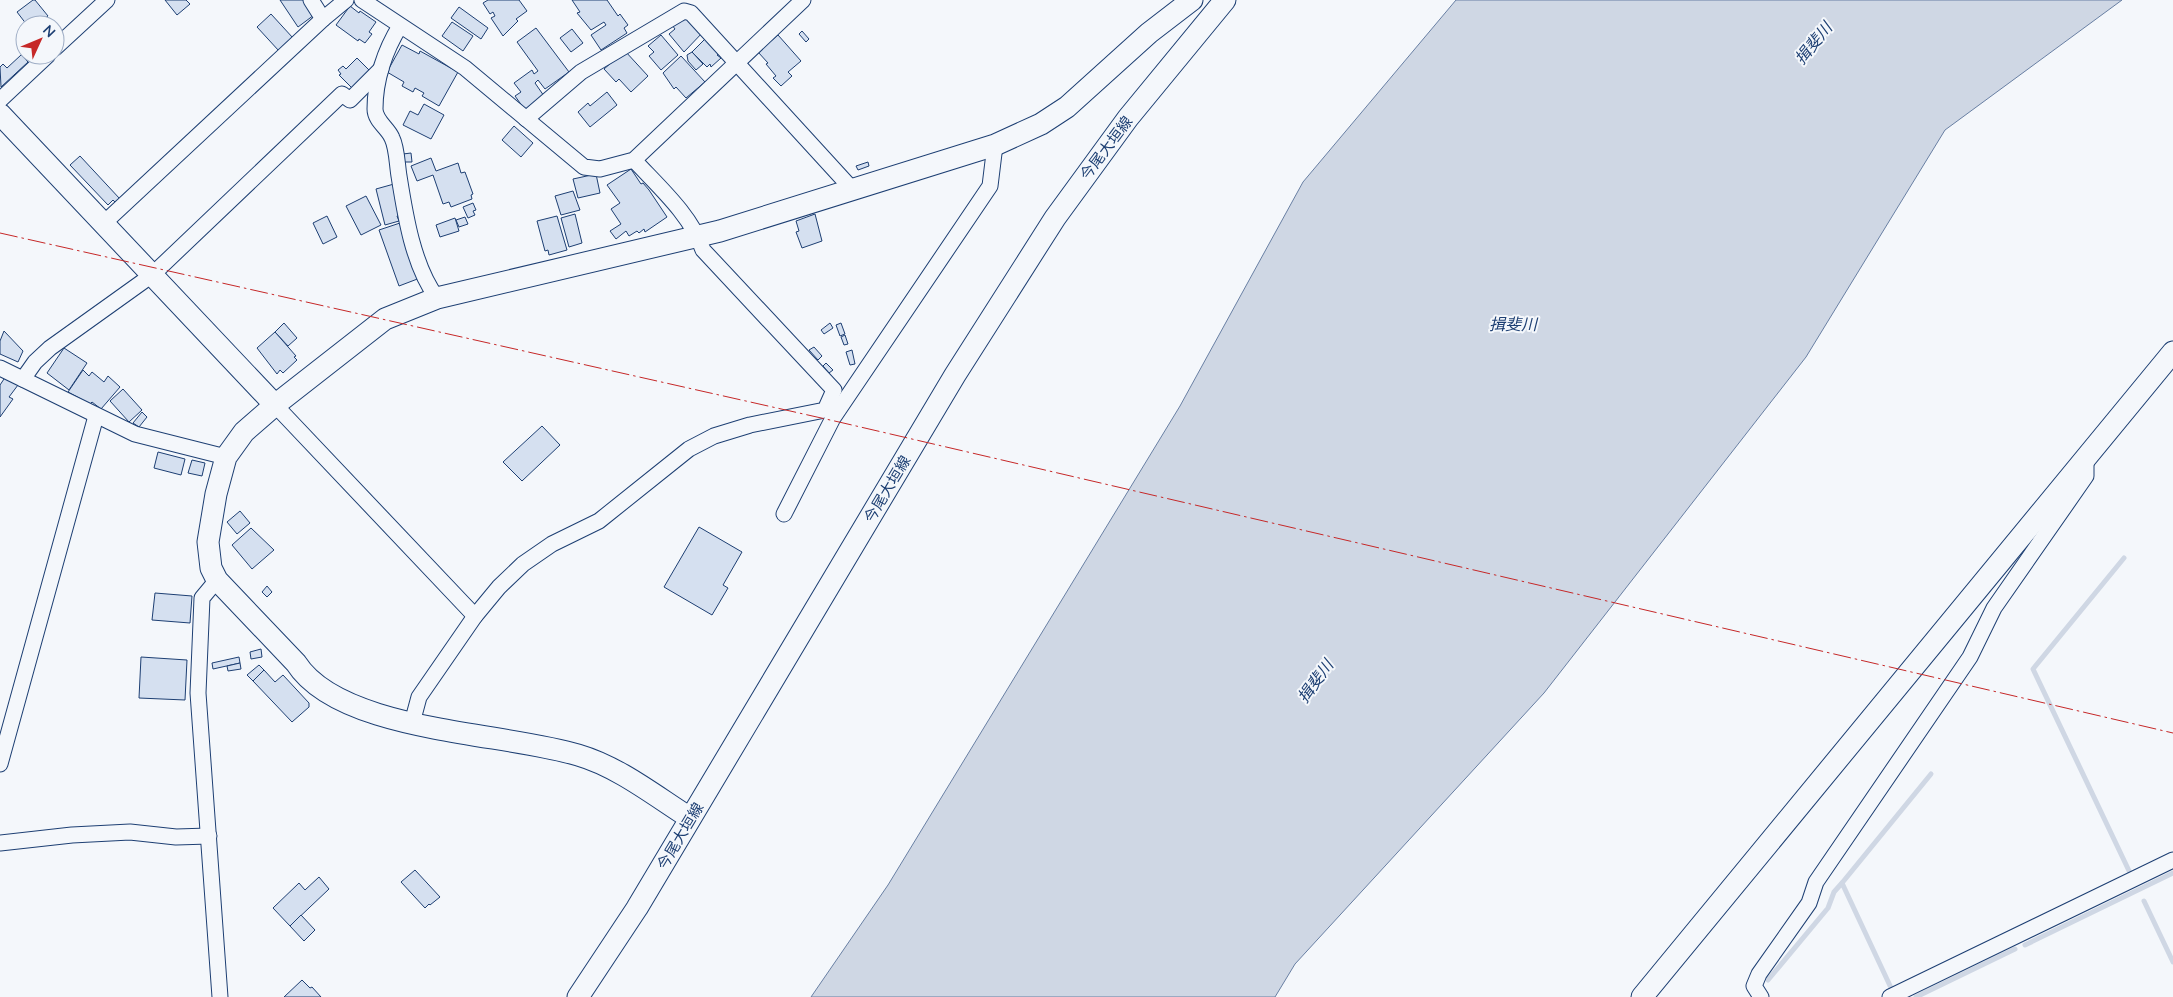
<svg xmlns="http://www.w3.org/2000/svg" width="2173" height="997" viewBox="0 0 2173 997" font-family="Mulish,'Noto Sans JP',sans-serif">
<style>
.water{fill:#cfd7e4;stroke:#687fa3}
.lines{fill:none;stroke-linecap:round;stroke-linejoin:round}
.stream{stroke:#cfd7e4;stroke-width:5}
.building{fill:#d5e0f0;stroke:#1d3f73}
.street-casing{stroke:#1d3f73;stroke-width:17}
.secondary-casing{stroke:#1d3f73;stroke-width:23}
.street{stroke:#f4f7fb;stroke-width:15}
.secondary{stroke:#f4f7fb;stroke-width:21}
.power{stroke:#c62828;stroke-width:1;stroke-dasharray:18 4 2.5 4;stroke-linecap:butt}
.labels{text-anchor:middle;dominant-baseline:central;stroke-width:4;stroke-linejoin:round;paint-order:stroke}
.street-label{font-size:15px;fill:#1d3f73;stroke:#f4f7fb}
.water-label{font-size:16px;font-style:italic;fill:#1d3f73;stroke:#f4f7fb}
</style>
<rect width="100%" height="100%" fill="#f4f7fb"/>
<!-- water -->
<path class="water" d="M1456 0H2122L1945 130 1806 357 1544 693 1295 964 1275 997H811L888 885 1180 406 1303 182Z"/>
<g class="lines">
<!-- stream -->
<g class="stream">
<path d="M2124 558 2033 669 2131 875"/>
<path d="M1842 883 1931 774"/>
<path d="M2144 901 2173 962"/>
<path d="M2025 945 2173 873"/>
<path d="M1768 980 1828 908 1834 892 1842 883 1892 990"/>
<path d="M1916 997 2015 949"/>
</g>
</g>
<!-- building -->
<g class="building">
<path d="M33 0H35L48 16 36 25H27L17 12Z"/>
<path d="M165 0H186L190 4 177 15Z"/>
<path d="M280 0H303L314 15 298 27Z"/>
<path d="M488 0H519L527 11 516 19 518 21 503 36 491 18 495 16 493 12 490 14 483 3Z"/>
<path d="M572 0H607L618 16 620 14 628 25 624 28 627 33 601 50 591 35 606 25 604 22 591 30 577 13 580 12Z"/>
<path d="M350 6 359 13 360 11 376 22 369 32 372 34 365 43 359 39 358 41 336 25Z"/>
<path d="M459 7 488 28 481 39 451 18Z"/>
<path d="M271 14 293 38 279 51 257 27Z"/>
<path d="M690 15 704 31 684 52 669 34 675 29 672 25 680 18 683 21Z"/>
<path d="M452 22 473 36 463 51 442 36Z"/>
<path d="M536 28 569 72 545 89 538 80 535 83 544 96 525 110 515 96 521 92 514 83 532 70 534 74 538 71 517 42Z"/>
<path d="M572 29 583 43 571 52 560 38Z"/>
<path d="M802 31 809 39 806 42 799 34Z"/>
<path d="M661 35 678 55 661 70 649 56 654 52 648 46Z"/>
<path d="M778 35 801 61 788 72 792 76 781 86 773 78 776 76 766 64 768 63 758 52Z"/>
<path d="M707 37 721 52 717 55 721 58 711 67 710 64 707 67 692 52Z"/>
<path d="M402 45 419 54 420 51 458 72 439 106 422 96 424 93 415 88 413 92 402 86 404 82 387 72Z"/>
<path d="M625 51 648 76 631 92 619 79 616 82 604 69Z"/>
<path d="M692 52 703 64 696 70 688 61 687 55Z"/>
<path d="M21 55 28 62 1 87 0 67 3 64 7 68Z"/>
<path d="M681 56 705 82 686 98 676 87 674 89 663 73Z"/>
<path d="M357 58 369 70 352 88 339 75 341 74 338 70 343 66 346 69Z"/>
<path d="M607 92 617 105 590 127 578 112 588 103 590 106Z"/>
<path d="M424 104 444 115 431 139 403 125 410 111 418 115Z"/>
<path d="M514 126 533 143 521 157 502 140Z"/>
<path d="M411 153 412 162H404L403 154Z"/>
<path d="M80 156 120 199 116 203 113 200 108 205 70 165Z"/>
<path d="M431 158 436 171 458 163 461 173 465 172 473 194 471 195 472 199 451 207 449 202 443 204 433 175 417 181 411 166Z"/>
<path d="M868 162 869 166 858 170 856 166Z"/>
<path d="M631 169 641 184 643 183 649 190 667 217 645 232 644 229 639 233 637 231 629 236 626 231 616 239 610 231 621 224 611 209 620 203 607 185Z"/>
<path d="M596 174 600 193 578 198 573 179Z"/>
<path d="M394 184 401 215 397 216 399 221 385 225 376 189Z"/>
<path d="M573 191 580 210 561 215 555 196Z"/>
<path d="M366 196 381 225 361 235 346 206Z"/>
<path d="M473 203 476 210 473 211 475 215 468 218 463 207Z"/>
<path d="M575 214 582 243 569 247 561 218Z"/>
<path d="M815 214 822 241 802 248 796 232 799 231 796 221Z"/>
<path d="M327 216 337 237 323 244 313 223Z"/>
<path d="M557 216 567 250 549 255 548 250 545 251 537 221Z"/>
<path d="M465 217 468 224 459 227 456 220Z"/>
<path d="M455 218 459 231 440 237 436 225Z"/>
<path d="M400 223 420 278 399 286 379 230Z"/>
<path d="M284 323 297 338 288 346 275 332Z"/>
<path d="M830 323 833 328 824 334 821 330Z"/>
<path d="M841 323 845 334 840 336 836 325Z"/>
<path d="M4 331 23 351 18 362 0 354V341Z"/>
<path d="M275 332 296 356 294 357 297 360 283 373 280 370 277 374 257 348Z"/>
<path d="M845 335 848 344 844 345 841 337Z"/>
<path d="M814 347 822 356 818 360 809 350Z"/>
<path d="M64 348 87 363 69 390 47 373Z"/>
<path d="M852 350 855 364 850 365 846 352Z"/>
<path d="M826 363 833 370 829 373 823 366Z"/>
<path d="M83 370 89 376 92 372 104 382 108 376 120 387 101 409 92 402 90 404 68 392Z"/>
<path d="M6 376 18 385 9 397 13 399 0 417V385Z"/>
<path d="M123 389 142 410 129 422 110 401Z"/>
<path d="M142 412 147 417 139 427 133 423Z"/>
<path d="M542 426 560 445 522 481 503 462Z"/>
<path d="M158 452 185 459 181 475 154 468Z"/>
<path d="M192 460 205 463 202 476 188 473Z"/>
<path d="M240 511 250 523 237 534 227 522Z"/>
<path d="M699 527 742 552 723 585 728 588 712 615 664 587Z"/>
<path d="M251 528 274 550 252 569 232 545Z"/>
<path d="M267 586 272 592 267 597 262 592Z"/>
<path d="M155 593 192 596 190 623 152 620Z"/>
<path d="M261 649 262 657 251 659 250 652Z"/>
<path d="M141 657 187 660 185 700 139 698Z"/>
<path d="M239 657 240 663 213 669 212 663Z"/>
<path d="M240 663 241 669 228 671 227 666Z"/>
<path d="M259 665 264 670 253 681 247 675Z"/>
<path d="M264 670 275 682 283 675 309 703V707L292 722 253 681Z"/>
<path d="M415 870 440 897 430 905 429 904 425 908 401 882Z"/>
<path d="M319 877 329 889 290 926 273 908 299 883 305 890Z"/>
<path d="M301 915 315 930 304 941 290 926Z"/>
<path d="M302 980 310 988 312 987 321 997H284Z"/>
</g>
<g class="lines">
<!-- street casing -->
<g class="street-casing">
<g id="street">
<path d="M362 0 465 68 584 167 600 169 634 160 803 0"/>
<path d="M323 19 346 0"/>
<path d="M400 26C385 50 375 80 375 109 375 121 388 128 392 138 397 148 397 164 399 176 405 214 413 266 437 298"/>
<path d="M55 48 107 0"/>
<path d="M0 100 48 55"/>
<path d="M526 119 581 72 684 11 691 13 852 189"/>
<path d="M103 224 323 19 311 0"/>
<path d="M0 368 135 434 226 457"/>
<path d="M23 379 35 362 50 348 152 275 342 94 350 100 381 69"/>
<path d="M275 405 475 616"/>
<path d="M784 514 833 418 990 186 995 145"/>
<path d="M217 580 202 598 198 693 220 997"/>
<path d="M412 723 419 697 475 616 499 587 523 564 552 544 599 521 689 449 714 436 750 425 825 410 834 390 703 250C691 215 659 187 634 160"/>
<path d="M0 764 96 416"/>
<path d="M0 843 72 835 130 832 176 837 209 836"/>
<path d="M1761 997 1754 986 1759 974 1809 903 1816 882 1970 657 1994 608 2086 476V459"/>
<path d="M1890 997 2173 860"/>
</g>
</g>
<!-- secondary casing -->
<g class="secondary-casing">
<g id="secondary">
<path d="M0 114 275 405"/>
<path d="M690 818C655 796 619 767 578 755 503 732 340 732 296 663L217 580 211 568 208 542 216 494 226 457 244 432 275 405 385 319 437 298 720 231 995 145 1041 124 1067 107 1149 33 1192 0"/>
<path d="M578 997 637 908 955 375 1055 218 1128 118 1225 0"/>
<path d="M1642 997 2173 352"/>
</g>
</g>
<!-- street -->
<use href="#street" class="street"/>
<!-- secondary -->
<use href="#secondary" class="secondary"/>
<!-- power -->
<path class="power" d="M0 233 839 422 2173 733"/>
</g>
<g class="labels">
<!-- street labels -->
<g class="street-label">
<text transform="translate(1106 148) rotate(-53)">今尾大垣線</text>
<text transform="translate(887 489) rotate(-59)">今尾大垣線</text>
<text transform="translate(680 836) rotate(-59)">今尾大垣線</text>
</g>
<!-- water labels -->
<g class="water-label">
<text transform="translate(1813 43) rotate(-51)">揖斐川</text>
<text x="1513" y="324">揖斐川</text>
<text transform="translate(1315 681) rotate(-54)">揖斐川</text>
</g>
</g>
<!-- north arrow -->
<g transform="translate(40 40) rotate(46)"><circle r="24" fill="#f4f7fb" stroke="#9eadc5"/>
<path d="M0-4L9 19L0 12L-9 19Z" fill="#c62828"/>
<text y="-8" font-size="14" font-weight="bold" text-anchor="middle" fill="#1d3f73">N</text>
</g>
</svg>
